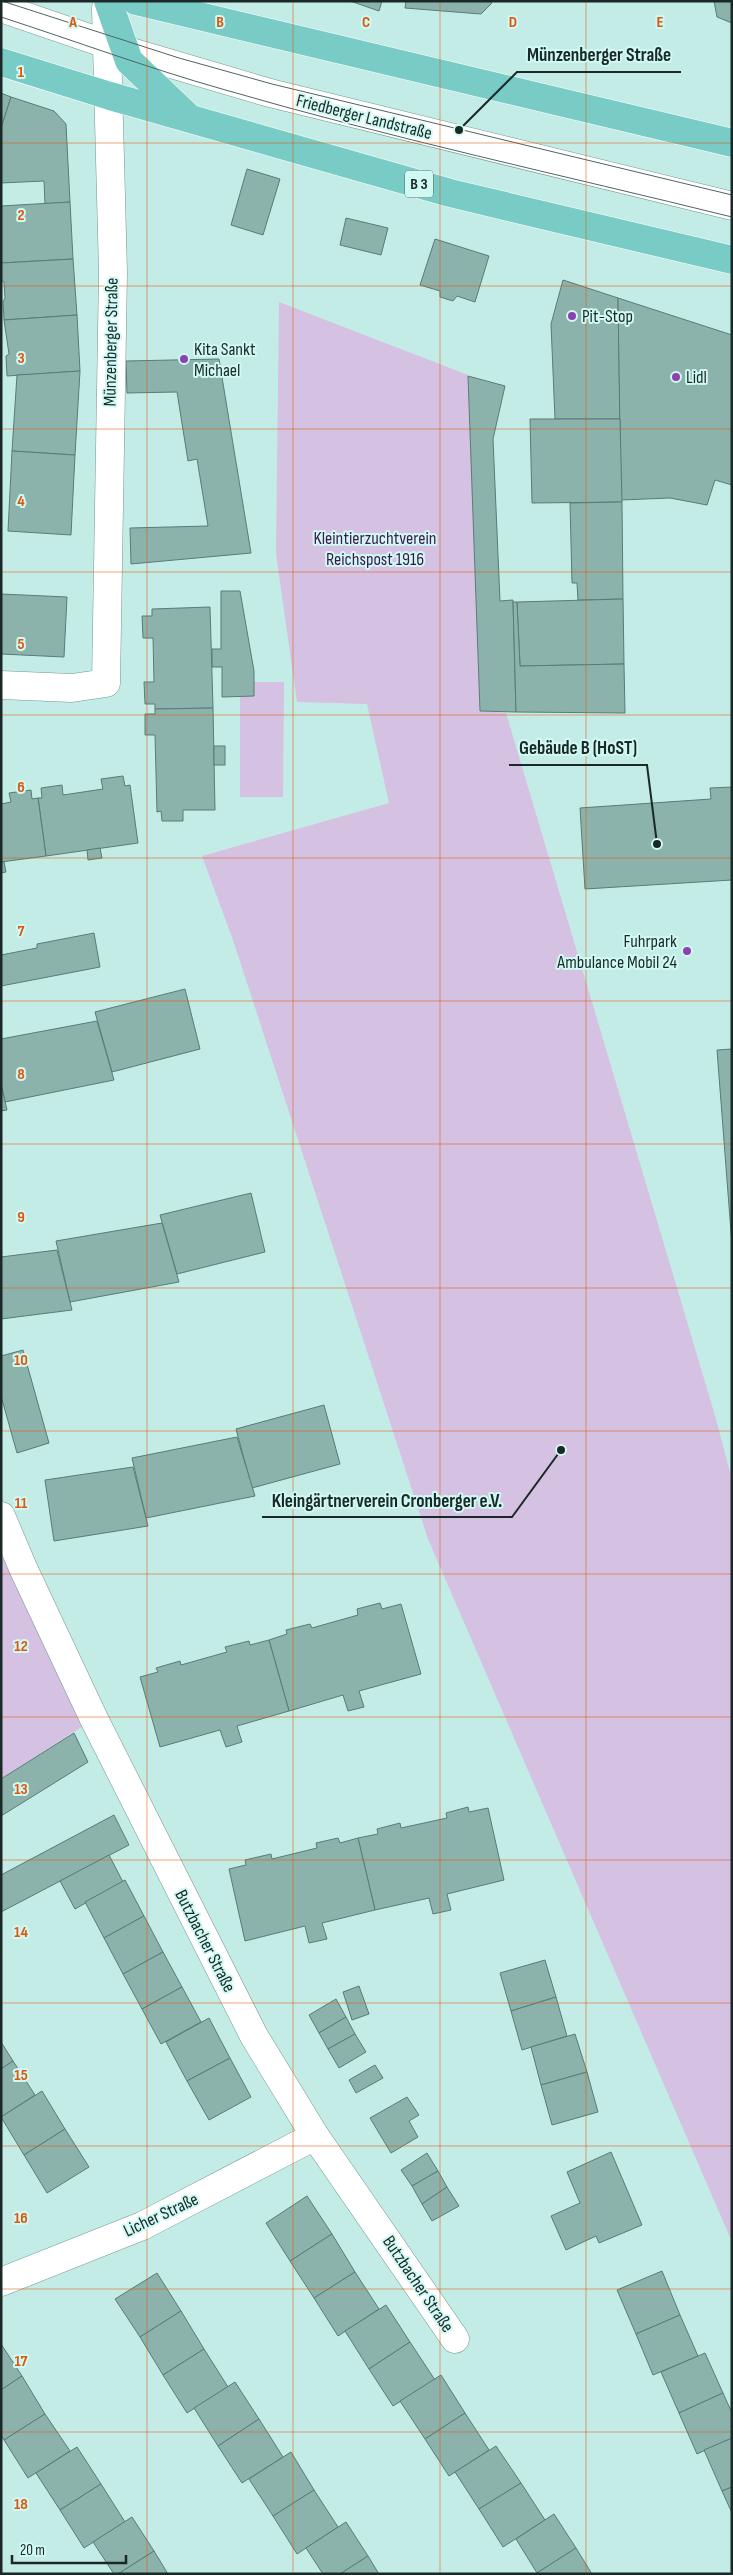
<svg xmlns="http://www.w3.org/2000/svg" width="733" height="2575" viewBox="0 0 733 2575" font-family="'Sofia Sans Condensed',sans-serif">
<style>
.green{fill:#d5c1e2}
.building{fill:#8cb2ac;stroke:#587c77}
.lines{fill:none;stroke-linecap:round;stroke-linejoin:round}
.minor-casing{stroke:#739892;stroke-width:29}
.major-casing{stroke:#fff;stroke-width:29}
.minor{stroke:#fff;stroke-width:28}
.major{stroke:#79ccc5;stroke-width:28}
.tram{stroke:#4e6562;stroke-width:1}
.grid{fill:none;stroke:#de570d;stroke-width:1;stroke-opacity:0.55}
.poi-dot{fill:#8c40b2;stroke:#d1f9f3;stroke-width:2}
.labels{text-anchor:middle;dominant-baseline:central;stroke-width:4;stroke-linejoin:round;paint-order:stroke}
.shield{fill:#d1f9f3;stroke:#516764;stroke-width:1}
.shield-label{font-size:16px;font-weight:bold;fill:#1a2927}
.street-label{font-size:18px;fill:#1a2927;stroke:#d1f9f3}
.poi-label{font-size:18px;fill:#1a2927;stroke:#d1f9f3;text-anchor:start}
.park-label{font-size:18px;fill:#3b174c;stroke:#d1f9f3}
.grid-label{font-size:16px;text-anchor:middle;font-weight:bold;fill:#de570d;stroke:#d1f9f3;stroke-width:4;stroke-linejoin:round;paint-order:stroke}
.leader{fill:none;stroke:#1a2927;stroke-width:2}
.callout-dot{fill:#1a2927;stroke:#d1f9f3;stroke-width:2}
.callout-label{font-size:19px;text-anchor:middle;font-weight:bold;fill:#1a2927;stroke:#d1f9f3;stroke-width:4;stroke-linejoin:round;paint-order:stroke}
</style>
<rect width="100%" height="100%" fill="#c4ece6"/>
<!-- green -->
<g class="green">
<path d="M279 302 468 375 480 711 506 713 716 1419 732 1480V2242L428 1539 233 940 202 856 389 803 367 704 297 702 276 554Z"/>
<path d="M240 682H284L283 797H240Z"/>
<path d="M18 1556 94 1719 1 1779V1559Z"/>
</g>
<!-- building -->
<g class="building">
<path d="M350 1H382L379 11Z"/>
<path d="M406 1H492L491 4 481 14 405 8Z"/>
<path d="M714 1H732V23L717 17Z"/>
<path d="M1 93 11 97 1 128Z"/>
<path d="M11 97 54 111 66 124 70 202 45 204 44 181 1 183V128Z"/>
<path d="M247 169 280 179 263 235 231 225Z"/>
<path d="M70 202 73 259 1 263V206Z"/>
<path d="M346 218 388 228 381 255 340 245Z"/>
<path d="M435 239 489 256 475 302 457 296 453 301 440 297V291L420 285Z"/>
<path d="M73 259 77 315 4 320 3 302 5 298 4 282 1 280V263Z"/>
<path d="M563 280 618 298 620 419H555L551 324Z"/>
<path d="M618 298 732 335V485L715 480 707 505 670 498 621 500Z"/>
<path d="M77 315 80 371 7 376 6 356 9 354 4 320Z"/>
<path d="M219 359 251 553 131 564 130 528 208 526 197 459 188 461 177 392 127 393 126 361Z"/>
<path d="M80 371 75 455 12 451 17 375Z"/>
<path d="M468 376 505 386 493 439 500 601 513 600 516 712 480 711Z"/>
<path d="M530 419H620L622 502 532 503Z"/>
<path d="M12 451 75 455 71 535 8 531Z"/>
<path d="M622 502 623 599 578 600 577 583H572L570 503Z"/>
<path d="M221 591H240L254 671V696L222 697V667H212V649H221Z"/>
<path d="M1 594 67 597 64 657 1 654Z"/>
<path d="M623 599 624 664 520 666 517 602Z"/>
<path d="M513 602H517L520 666 624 664 625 713 516 712Z"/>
<path d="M210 607 213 708 155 709V704H145L144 682H154L153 638H143L142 616H152V609Z"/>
<path d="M213 708 215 810H183V821H162L161 811 157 812 155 735H145V714H155V709Z"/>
<rect x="214" y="746" width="11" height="19"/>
<path d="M123 776 125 786 130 785 138 843 46 856 38 798H42L41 788 62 785 63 795 103 789 101 779Z"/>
<path d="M732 787V880L585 889 580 808 711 799 710 788Z"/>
<path d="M31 790 32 799 38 798 46 856 1 862V804L11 802 9 793Z"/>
<path d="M100 848 102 858 88 860 87 850Z"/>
<path d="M1 862H4L6 872 1 873Z"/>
<path d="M94 933 100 967 1 986V955L37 948V944Z"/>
<path d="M185 989 200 1049 112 1072 95 1012Z"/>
<path d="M97 1021 114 1080 5 1102 1 1084V1039Z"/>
<path d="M732 1049V1245L717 1050Z"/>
<path d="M1 1084 7 1110 1 1111Z"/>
<path d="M251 1193 265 1252 177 1274 160 1215Z"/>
<path d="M162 1223 179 1282 70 1302 56 1241Z"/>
<path d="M57 1250 72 1310 1 1319V1257Z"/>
<path d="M23 1350 49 1443 17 1453 1 1396V1356Z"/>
<path d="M324 1405 340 1464 252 1488 236 1429Z"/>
<path d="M237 1437 255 1496 146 1518 132 1458Z"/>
<path d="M133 1467 148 1526 54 1541 45 1480Z"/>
<path d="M380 1603 382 1609 401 1604 421 1674 359 1691 364 1707 348 1711 343 1695 289 1711 269 1640 287 1634 286 1630 310 1624 312 1628 358 1615 357 1609Z"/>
<path d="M269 1640 289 1711 237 1726 242 1742 226 1747 220 1730 160 1747 140 1677 158 1672 156 1668 180 1661 181 1665 227 1652 225 1647 249 1641 250 1645Z"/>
<path d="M74 1733 88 1762 1 1816V1779Z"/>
<path d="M468 1807 469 1812 488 1808 504 1880 447 1894 451 1910 433 1914 429 1898 375 1910 358 1838 378 1834 377 1829 400 1823 401 1828 447 1818 446 1813Z"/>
<path d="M114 1815 129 1845 1 1912V1875Z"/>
<path d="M338 1838 340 1843 358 1838 375 1910 322 1923 327 1939 309 1943 305 1926 245 1941 229 1869 246 1865 245 1860 271 1854 272 1859 317 1848 316 1843Z"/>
<path d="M109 1855 123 1882 75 1909 60 1881Z"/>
<path d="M125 1880 144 1916 104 1938 85 1902Z"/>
<path d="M144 1916 163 1952 123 1974 104 1938Z"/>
<path d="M163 1952 182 1987 142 2009 123 1974Z"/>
<path d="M545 1960 556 1997 511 2011 500 1973Z"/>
<path d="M359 1986 369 2014 352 2020 343 1992Z"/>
<path d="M182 1987 201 2022 161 2044 142 2009Z"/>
<path d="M556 1997 567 2036 522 2050 511 2011Z"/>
<path d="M336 1999 346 2017 319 2033 309 2015Z"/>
<path d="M346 2017 355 2034 328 2049 319 2033Z"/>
<path d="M209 2018 230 2058 187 2081 166 2042Z"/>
<path d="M355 2034 366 2052 339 2068 328 2049Z"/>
<path d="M575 2034 587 2072 541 2085 531 2047Z"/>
<path d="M1 2042 13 2061 1 2069Z"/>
<path d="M230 2058 251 2097 209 2120 187 2081Z"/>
<path d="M13 2061 35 2095 1 2117V2069Z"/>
<path d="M375 2065 383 2078 356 2093 349 2080Z"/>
<path d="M587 2072 598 2112 552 2125 541 2085Z"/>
<path d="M42 2091 65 2129 24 2155 1 2117Z"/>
<path d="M407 2097 419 2115 409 2121 418 2137 391 2153 370 2118Z"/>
<path d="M65 2129 89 2167 47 2193 24 2155Z"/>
<path d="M611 2152 642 2225 599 2243 596 2236 566 2250 551 2216 580 2203 567 2172Z"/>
<path d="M427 2153 438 2171 412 2186 401 2170Z"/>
<path d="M438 2171 447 2187 422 2204 412 2186Z"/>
<path d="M447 2187 459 2206 432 2221 422 2204Z"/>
<path d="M307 2196 332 2234 290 2261 266 2223Z"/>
<path d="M332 2234 355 2272 314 2298 290 2261Z"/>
<path d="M662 2271 680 2315 636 2334 617 2290Z"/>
<path d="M355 2272 379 2309 338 2336 314 2298Z"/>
<path d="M157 2273 181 2311 140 2337 115 2299Z"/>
<path d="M386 2305 410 2342 369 2369 345 2331Z"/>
<path d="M181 2311 204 2349 163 2375 140 2337Z"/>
<path d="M680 2315 698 2356 653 2375 636 2334Z"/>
<path d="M410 2342 435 2380 393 2406 369 2369Z"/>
<path d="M1 2344 22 2376 1 2390Z"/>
<path d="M204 2349 228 2387 187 2413 163 2375Z"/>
<path d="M705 2353 723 2393 679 2413 661 2372Z"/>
<path d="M441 2375 465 2413 425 2439 400 2401Z"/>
<path d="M22 2376 45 2414 4 2440 1 2435V2390Z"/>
<path d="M235 2382 259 2419 218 2446 194 2408Z"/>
<path d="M723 2393 732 2413V2438L697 2454 679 2413Z"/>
<path d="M465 2413 489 2450 449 2476 425 2439Z"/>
<path d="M45 2414 70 2451 28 2478 4 2440Z"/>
<path d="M259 2419 283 2457 242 2483 218 2446Z"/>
<path d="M732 2438V2487L722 2491 704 2450Z"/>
<path d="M496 2446 521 2483 479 2509 455 2472Z"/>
<path d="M77 2447 101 2484 60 2510 36 2473Z"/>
<path d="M291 2452 314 2490 273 2516 249 2479Z"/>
<path d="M521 2483 545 2520 503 2547 479 2509Z"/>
<path d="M101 2484 125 2522 84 2548 60 2510Z"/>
<path d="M732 2487V2513L722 2491Z"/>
<path d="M314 2490 338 2527 297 2554 273 2516Z"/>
<path d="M554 2514 576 2548 537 2573 516 2539Z"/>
<path d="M132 2517 154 2551 118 2574H114L93 2542Z"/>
<path d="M346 2522 368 2556 340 2574H323L306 2548Z"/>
<path d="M576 2548 592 2574H538L537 2573Z"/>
<path d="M154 2551 168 2574H118Z"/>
<path d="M368 2556 379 2574H340Z"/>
</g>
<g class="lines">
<!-- minor casing -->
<g class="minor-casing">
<g id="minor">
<path d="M1 8 124 50 270 93 732 206"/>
<path d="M1 685 72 688 106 683 113 272 106 8"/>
<path d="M1 1516 23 1568 94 1719 254 2036 315 2136 455 2339"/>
<path d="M1 2282 142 2226 315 2136"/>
</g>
</g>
<!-- major casing -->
<g class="major-casing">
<g id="major">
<path d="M108 1 129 61 187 116"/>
<path d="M136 1 732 143"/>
<path d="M1 62 110 96 450 193 732 260"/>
</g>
</g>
<!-- minor -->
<use href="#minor" class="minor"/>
<!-- major -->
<use href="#major" class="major"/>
<!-- tram -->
<g class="tram">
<path d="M2 1 179 58 272 84 732 195"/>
<path d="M1 17C75 41 148 68 222 89 390 138 562 175 732 217"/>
</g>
</g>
<!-- grid -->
<path class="grid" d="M147 1V2574M293 1V2574M440 1V2574M586 1V2574M1 143H732M1 286H732M1 429H732M1 572H732M1 715H732M1 858H732M1 1001H732M1 1144H732M1 1288H732M1 1431H732M1 1574H732M1 1717H732M1 1860H732M1 2003H732M1 2146H732M1 2289H732M1 2432H732"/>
<!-- markers -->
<g class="poi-dot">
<circle cx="572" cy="316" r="5"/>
<circle cx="184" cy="359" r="5"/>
<circle cx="676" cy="377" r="5"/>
<circle cx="687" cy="951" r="5"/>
</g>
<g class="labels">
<!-- shield labels -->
<rect class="shield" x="405" y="170.5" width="28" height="27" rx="4"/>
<g class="shield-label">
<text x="419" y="184">B 3</text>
</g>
<!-- street labels -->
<g class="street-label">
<text transform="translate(364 117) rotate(14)">Friedberger Landstraße</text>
<text transform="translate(111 342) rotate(-89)">Münzenberger Straße</text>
<text transform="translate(205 1941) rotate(63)">Butzbacher Straße</text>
<text transform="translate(161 2215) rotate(-25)">Licher Straße</text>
<text transform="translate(418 2284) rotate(56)">Butzbacher Straße</text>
</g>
<!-- poi labels -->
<g class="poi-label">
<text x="582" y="316">Pit-Stop</text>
<text x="194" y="349">Kita Sankt<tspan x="194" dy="21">Michael</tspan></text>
<text x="686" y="377">Lidl</text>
<text x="677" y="941" text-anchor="end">Fuhrpark<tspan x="677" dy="21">Ambulance Mobil 24</tspan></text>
</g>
<!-- park labels -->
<g class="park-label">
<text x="375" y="538">Kleintierzuchtverein<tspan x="375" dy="21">Reichspost 1916</tspan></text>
</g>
</g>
<g class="grid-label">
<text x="73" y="27">A</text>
<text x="220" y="27">B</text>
<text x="366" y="27">C</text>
<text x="513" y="27">D</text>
<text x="660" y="27">E</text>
<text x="21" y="77">1</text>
<text x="21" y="220">2</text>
<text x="21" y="363">3</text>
<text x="21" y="506">4</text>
<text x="21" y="649">5</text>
<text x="21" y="792">6</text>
<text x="21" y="936">7</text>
<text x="21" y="1079">8</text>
<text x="21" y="1222">9</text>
<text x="21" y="1365">10</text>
<text x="21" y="1508">11</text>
<text x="21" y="1651">12</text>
<text x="21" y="1794">13</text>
<text x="21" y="1937">14</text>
<text x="21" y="2080">15</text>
<text x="21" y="2223">16</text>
<text x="21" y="2366">17</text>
<text x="21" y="2509">18</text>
</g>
<!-- callouts -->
<path class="leader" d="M459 130L517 72H681M657 844L647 765H509M561 1450L512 1517H262"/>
<g class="callout-dot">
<circle cx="459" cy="130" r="5"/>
<circle cx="657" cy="844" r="5"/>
<circle cx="561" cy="1450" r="5"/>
</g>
<g class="callout-label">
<text x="599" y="61">Münzenberger Straße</text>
<text x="578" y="754">Gebäude B (HoST)</text>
<text x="387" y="1507">Kleingärtnerverein Cronberger e.V.</text>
</g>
<!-- border -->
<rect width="733" height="2575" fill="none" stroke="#1a2927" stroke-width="5"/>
<!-- scale -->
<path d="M12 2555v8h114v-8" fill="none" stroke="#1a2927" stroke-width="2.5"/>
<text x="20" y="2555" font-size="15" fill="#1a2927" stroke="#d1f9f3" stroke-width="4" paint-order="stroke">20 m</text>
</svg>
